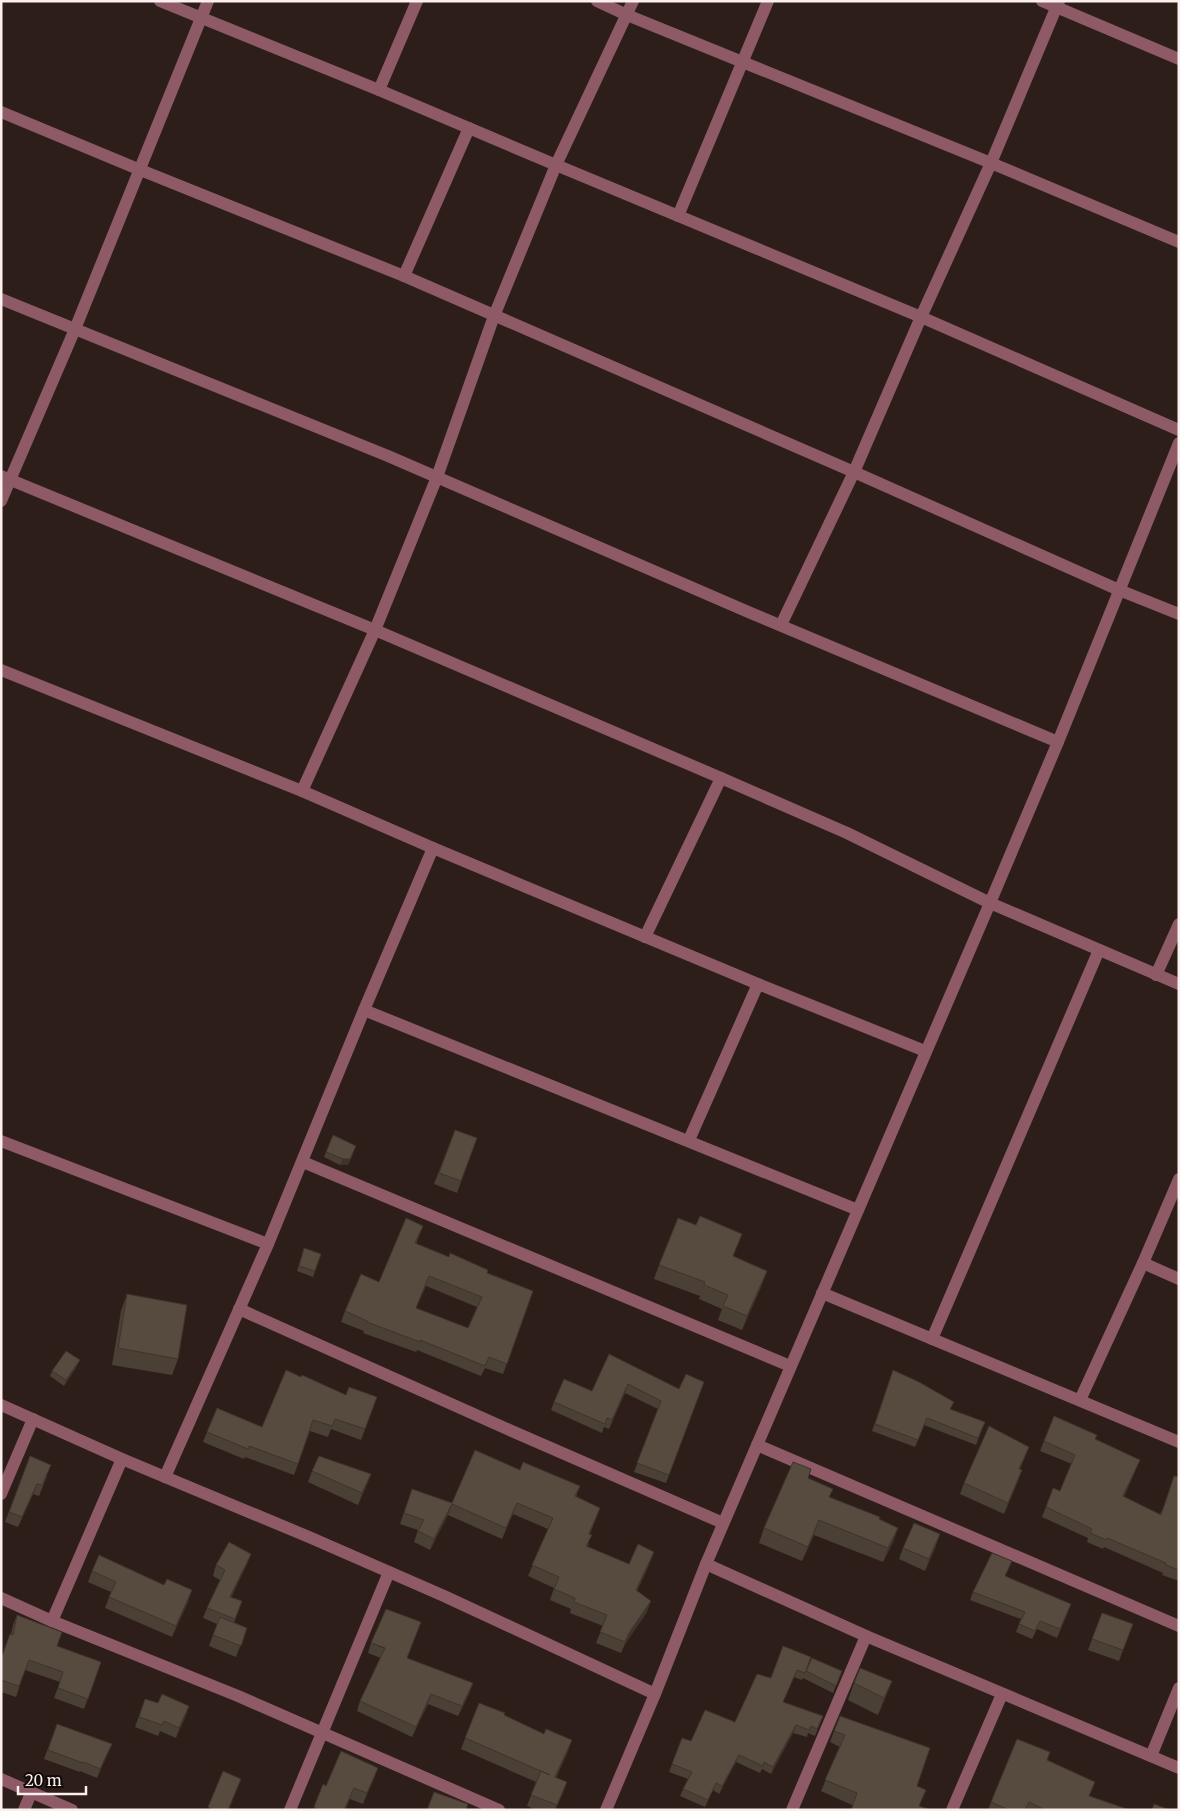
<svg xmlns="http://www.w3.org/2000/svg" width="1180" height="1811" viewBox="0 0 1180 1811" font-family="Merriweather,serif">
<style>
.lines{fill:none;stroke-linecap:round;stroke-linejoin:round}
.street{stroke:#8d5a65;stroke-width:12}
.wall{fill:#4b4035;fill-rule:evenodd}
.shaded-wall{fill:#3d342b}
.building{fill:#574a3e;stroke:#3d342b;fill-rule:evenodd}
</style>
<rect width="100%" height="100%" fill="#2d1e1a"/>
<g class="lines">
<!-- street -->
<g class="street">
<path d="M160 1 379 90 556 165 921 317 1179 430"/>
<path d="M597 1 627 15 991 163 1179 242"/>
<path d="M1042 1 1179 59"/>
<path d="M379 90 417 1"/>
<path d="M1 112 138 169 404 276 854 472 1119 590 1179 614"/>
<path d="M678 216 768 1"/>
<path d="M404 276 469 128"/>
<path d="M1 299 388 456 753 614 1058 742"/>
<path d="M1 476 375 630 721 778 847 833 990 903 1179 984"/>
<path d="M1 501 75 329 208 1"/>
<path d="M781 625 854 472 921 317 991 163 1059 1"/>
<path d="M1 670 302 791 433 848 758 984 925 1051"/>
<path d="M302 791 375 630 437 477 494 316 556 165 633 1"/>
<path d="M645 937 721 778"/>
<path d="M1156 975 1179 924"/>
<path d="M364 1010 858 1210"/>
<path d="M689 1140 758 984"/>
<path d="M1 1141 268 1244"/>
<path d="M303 1162 790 1366"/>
<path d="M1143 1263 1179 1279"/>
<path d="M822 1293 1179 1442"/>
<path d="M239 1309 514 1432 723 1523"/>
<path d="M932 1339 1099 950"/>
<path d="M1080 1400 1143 1263 1179 1179"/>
<path d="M1 1405 122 1459 309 1537 444 1596 655 1694"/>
<path d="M757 1445 1179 1626"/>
<path d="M165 1477 268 1244 364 1010 433 848"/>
<path d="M1 1494 33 1419"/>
<path d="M706 1564 866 1636 1179 1768"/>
<path d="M1 1598 52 1621 238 1696 499 1810"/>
<path d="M52 1621 122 1459"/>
<path d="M1151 1756 1179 1688"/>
<path d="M1 1779 72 1810"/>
<path d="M24 1810 31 1793"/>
<path d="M290 1810 389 1572"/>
<path d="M606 1810 655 1694 706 1564 990 903 1058 742 1179 443"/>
<path d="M792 1810 866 1636"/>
<path d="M952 1810 1002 1694"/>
</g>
</g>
<!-- wall -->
<g class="wall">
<path d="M455 1130 477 1138 457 1193 434 1184Z"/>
<path d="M354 1151 348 1165H340L324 1157 326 1152Z"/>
<path d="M696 1225 742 1234 733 1256 762 1285 742 1330 718 1320 722 1309 699 1299 700 1296 654 1279 659 1265Z"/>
<path d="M423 1226 416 1244 533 1291 503 1374 485 1368 481 1376 417 1350 416 1352 363 1333 364 1331 341 1322 345 1311 379 1282ZM426 1286 477 1307 468 1328 416 1308Z"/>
<path d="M304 1248 321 1254 313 1277 297 1271Z"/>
<path d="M127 1294 178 1359 172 1375 112 1365 121 1311Z"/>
<path d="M609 1354 679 1389 704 1382 666 1483 634 1472 658 1409 625 1393 609 1429 604 1427 602 1433 551 1410 554 1402 592 1391Z"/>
<path d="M77 1366 64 1386 50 1376 52 1371Z"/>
<path d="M893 1370 951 1410 985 1422 976 1445 924 1425 915 1447 872 1431Z"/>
<path d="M346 1395 377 1397 361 1440 331 1429 328 1437 310 1431 294 1475 245 1457 244 1459 203 1442 207 1432 262 1427Z"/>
<path d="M1095 1439 1140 1460 1136 1469 1124 1497 1160 1514 1179 1477V1581L1162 1575 1163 1573 1104 1547 1103 1549 1087 1542 1088 1538 1042 1517 1053 1488 1060 1491 1072 1464 1040 1451 1044 1441Z"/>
<path d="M1029 1447 1020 1469 1018 1481 1004 1514 960 1494 964 1483Z"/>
<path d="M30 1456 47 1476 39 1496 33 1494 18 1527 5 1522Z"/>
<path d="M811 1469 808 1478 830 1497 898 1528 893 1542 883 1562 814 1535 802 1561 759 1543 764 1528Z"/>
<path d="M520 1470 580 1486 576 1497 600 1508 590 1534 588 1547 629 1564 650 1563 637 1591 647 1612 625 1644 621 1653 596 1643 603 1626 570 1613 571 1609 550 1600 554 1588 528 1576 548 1529 513 1514 502 1539 448 1515 430 1550 414 1542 418 1530 400 1524 412 1489 452 1503Z"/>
<path d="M312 1471 371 1474 358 1505 308 1482Z"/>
<path d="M936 1546 925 1571 899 1559 903 1548Z"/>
<path d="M251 1554 247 1564 231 1597 242 1601 234 1623 247 1628 236 1657 209 1646 217 1624 203 1618 207 1608 220 1580 213 1576 216 1565Z"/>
<path d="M92 1571 164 1585 188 1602 172 1637 105 1608 111 1592 88 1582Z"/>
<path d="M1006 1576 1068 1612 1057 1638 1037 1629 1032 1639 1016 1632 1021 1619 970 1600 973 1592Z"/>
<path d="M1102 1613 1133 1624 1119 1661 1088 1650Z"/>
<path d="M17 1615 57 1646 101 1662 84 1709 54 1698 60 1682 25 1670 16 1697 1 1692V1659L11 1634 13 1625Z"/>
<path d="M371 1643 407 1658 470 1692 458 1716 428 1704 412 1737 357 1711 360 1701 381 1658 368 1653Z"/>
<path d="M783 1646 806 1669 842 1671 833 1693 803 1678 802 1680 794 1677 783 1702 823 1716 815 1736 808 1733 807 1737 793 1733 771 1774 762 1769 760 1773 736 1762 719 1794 713 1790 705 1807 680 1796 688 1779 669 1772 682 1738 691 1741 735 1722 771 1678Z"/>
<path d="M892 1681 878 1715 848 1700 854 1683Z"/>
<path d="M145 1699 158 1703 189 1706 176 1738 160 1731 158 1736 135 1727Z"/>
<path d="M479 1703 544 1734 572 1740 568 1751 556 1778 563 1793 555 1810H536L527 1806 536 1782 461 1749Z"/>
<path d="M57 1724 112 1744 97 1778 80 1771V1772L44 1759Z"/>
<path d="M834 1731 930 1748 852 1805 821 1791 840 1747 830 1742Z"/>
<path d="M1047 1760 1090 1796 1130 1810H988L991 1802Z"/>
<path d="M378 1768 363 1804 350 1799 345 1810H313L323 1784 326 1786Z"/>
</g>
<!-- shaded-wall -->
<g class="shaded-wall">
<path d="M356 1146 348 1165H340L343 1159Z"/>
<path d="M767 1271 762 1285 742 1330 747 1316Z"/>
<path d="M80 1360 77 1366 64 1386 66 1380Z"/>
<path d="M628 1384 625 1393 609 1429 612 1420Z"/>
<path d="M1140 1460 1136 1469 1120 1506 1123 1496Z"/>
<path d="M1022 1470 1018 1481 1004 1514 1008 1503Z"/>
<path d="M371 1474 367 1485 358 1505 362 1493Z"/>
<path d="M37 1484 33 1494 18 1527 22 1517Z"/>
<path d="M517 1503 513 1514 502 1539 506 1528Z"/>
<path d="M452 1504 448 1515 430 1550 434 1539Z"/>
<path d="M600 1508 596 1519 585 1545 589 1534Z"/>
<path d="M819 1520 814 1535 802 1561 808 1547Z"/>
<path d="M898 1528 893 1542 883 1562 888 1548Z"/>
<path d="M940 1534 936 1546 925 1571 929 1559Z"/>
<path d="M654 1552 650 1563 632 1601 636 1590Z"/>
<path d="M251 1554 247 1564 227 1607 230 1597Z"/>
<path d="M192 1590 188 1602 172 1637 176 1626Z"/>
<path d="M651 1601 647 1612 625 1644 621 1653 629 1633Z"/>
<path d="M892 1681 886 1697 878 1715 884 1698Z"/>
<path d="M473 1683 470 1692 458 1716 462 1706Z"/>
<path d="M431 1694 428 1704 412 1737 416 1727Z"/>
<path d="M189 1706 186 1716 176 1738 179 1728Z"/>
<path d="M796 1725 793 1733 771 1774 773 1767Z"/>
<path d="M572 1740 568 1751 551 1788 555 1777Z"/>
<path d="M112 1744 108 1753 97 1778 100 1769Z"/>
<path d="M739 1755 736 1762 719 1794 722 1786Z"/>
<path d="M378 1768 374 1779 363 1804 367 1793Z"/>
<path d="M241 1779 229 1810H228Z"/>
<path d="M567 1782 563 1793 555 1810 557 1805Z"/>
</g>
<!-- building -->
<g class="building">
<path d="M455 1130 477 1138 461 1181 439 1173Z"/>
<path d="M333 1135 356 1146 350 1159H343L326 1152Z"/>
<path d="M700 1216 742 1234 733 1256 767 1271 747 1316 723 1306 728 1295 704 1285 705 1282 659 1265 678 1218 696 1225Z"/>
<path d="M406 1218 423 1226 415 1243 449 1257 450 1253 488 1270 487 1273 533 1291 507 1364 489 1357 485 1366 420 1340V1342L367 1322V1321L345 1311 361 1274 379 1282ZM429 1276 482 1297 468 1328 416 1308Z"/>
<path d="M304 1248 321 1254 315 1271 299 1266Z"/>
<path d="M127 1294 187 1305 178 1359 118 1348Z"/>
<path d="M66 1351 80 1360 66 1380 52 1371Z"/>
<path d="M609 1354 679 1389 686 1374 704 1382 669 1475 637 1463 661 1401 628 1384 612 1420 607 1418 605 1424 554 1402 564 1379 592 1391Z"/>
<path d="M286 1370 301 1377 302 1375 346 1395 349 1387 377 1397 365 1429 335 1419 332 1426 313 1420 298 1464 249 1446 248 1449 207 1432 217 1408 262 1427Z"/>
<path d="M893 1370 919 1382 954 1402 950 1409 985 1422 978 1438 927 1418 918 1440 875 1424Z"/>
<path d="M1054 1416 1097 1435 1095 1439 1140 1460 1123 1496 1161 1515 1174 1476 1179 1477V1570L1166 1565V1563L1107 1538 1106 1540 1090 1533 1092 1529 1046 1507 1053 1488 1060 1491 1075 1455 1044 1441Z"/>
<path d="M989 1426 1029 1447 1019 1469 1022 1470 1008 1503 964 1483Z"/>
<path d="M475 1450 520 1470 523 1462 580 1486 575 1496 600 1508 589 1534 592 1535 586 1546 629 1564 638 1544 654 1552 636 1590 651 1601 629 1633 625 1642 600 1632 607 1615 574 1602 575 1598 554 1589 559 1577 532 1565 553 1518 517 1503 506 1528 452 1504 434 1539 418 1531 424 1520 404 1513 412 1489 452 1503Z"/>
<path d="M30 1456 51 1465 42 1485 37 1484 22 1517 9 1512Z"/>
<path d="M319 1456 371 1474 362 1493 312 1471Z"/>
<path d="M793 1462 811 1469 808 1478 833 1489 829 1497 880 1517 879 1519 898 1528 888 1548 819 1520 808 1547 764 1528Z"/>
<path d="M914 1523 940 1534 929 1559 903 1548Z"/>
<path d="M229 1542 251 1554 230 1597 242 1601 235 1619 207 1608 225 1570 216 1565Z"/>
<path d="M992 1553 1012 1561 1005 1576 1071 1604 1060 1629 1040 1621 1035 1631 1019 1624 1025 1612 973 1592Z"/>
<path d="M99 1555 164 1585 167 1579 192 1590 176 1626 109 1597 116 1582 92 1571Z"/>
<path d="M386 1609 421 1622 407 1658 473 1683 462 1706 431 1694 416 1727 360 1701 385 1648 371 1643Z"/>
<path d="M1102 1613 1133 1624 1123 1650 1092 1639Z"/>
<path d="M17 1615 62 1632 57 1646 101 1662 88 1699 58 1688 63 1672 29 1660 19 1686 1 1680V1659L10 1634 13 1635Z"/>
<path d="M220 1617 247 1628 241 1646 213 1635Z"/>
<path d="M783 1646 811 1657 806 1671 812 1658 842 1671 836 1686 806 1671 805 1673 797 1670 783 1702 823 1716 817 1729 811 1726 809 1730 796 1725 773 1767 764 1762 763 1766 739 1755 722 1786 716 1783 708 1800 683 1789 692 1772 672 1764 682 1738 691 1741 705 1710 735 1722 757 1674 771 1678Z"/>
<path d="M860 1668 892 1681 884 1698 854 1683Z"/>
<path d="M162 1694 189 1706 179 1728 164 1721 162 1725 139 1717 145 1699 158 1703Z"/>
<path d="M479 1703 505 1713 504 1715 544 1734 546 1729 572 1740 555 1777 567 1782 557 1805 531 1795 541 1771 550 1775 465 1738Z"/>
<path d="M840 1716 930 1748 917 1786 926 1790 919 1806 929 1809V1810H851L857 1793 825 1780 845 1735 834 1731Z"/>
<path d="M57 1724 112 1744 100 1769 84 1762 83 1763 48 1750Z"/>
<path d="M1017 1739 1050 1752 1047 1760 1095 1782 1089 1796 1130 1810H1045L1029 1802 1025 1810H1009L991 1802Z"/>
<path d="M341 1751 378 1768 367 1793 354 1788 344 1810H319L314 1807 323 1784 326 1786Z"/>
<path d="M223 1771 241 1779 228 1810H213L208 1807Z"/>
<path d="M434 1792 468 1804 466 1810H427Z"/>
<path d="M1154 1804 1170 1810H1152Z"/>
</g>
<!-- border -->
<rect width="1180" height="1811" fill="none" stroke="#fbf0ed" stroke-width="5"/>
<!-- scale -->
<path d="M18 1786v8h68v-8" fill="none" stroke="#fbf0ed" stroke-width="2.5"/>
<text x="25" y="1786" font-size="15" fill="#fbf0ed" stroke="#110a08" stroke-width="4" paint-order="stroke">20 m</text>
</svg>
